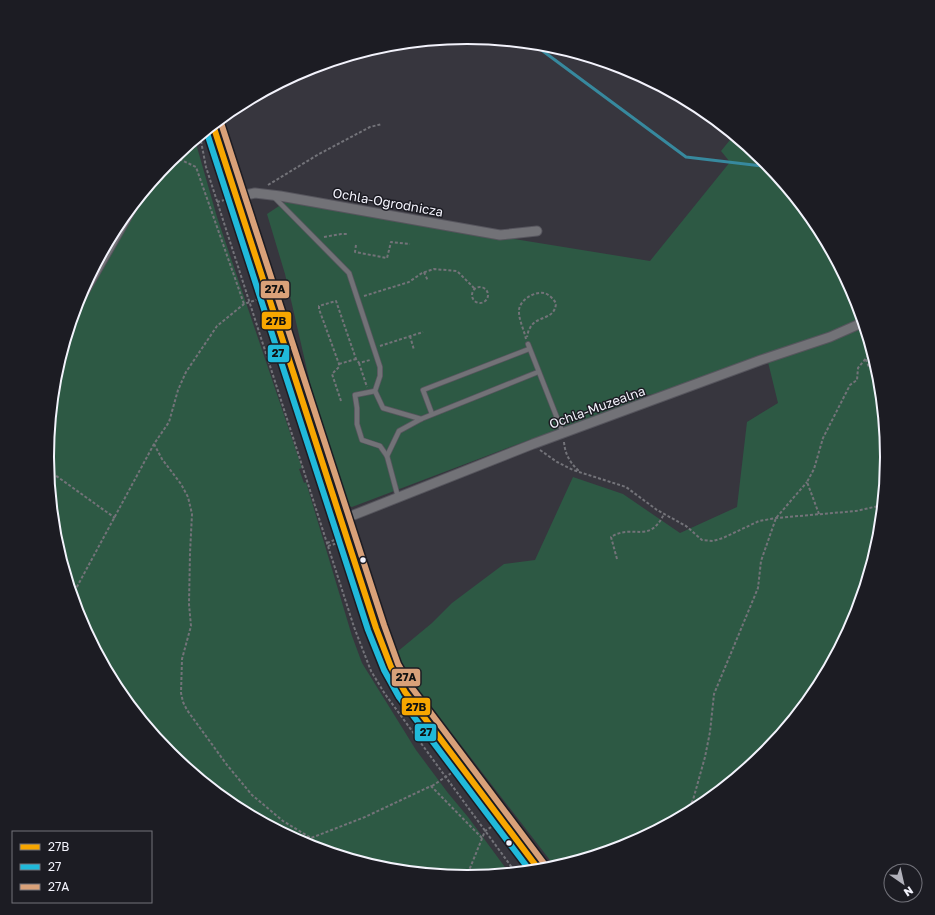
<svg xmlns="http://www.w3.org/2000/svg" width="935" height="915" viewBox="0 0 935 915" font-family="'Golos Text',sans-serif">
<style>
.green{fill:#2d5944}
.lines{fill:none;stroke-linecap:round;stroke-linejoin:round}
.stream{stroke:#37899e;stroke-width:3}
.service-casing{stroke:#56555d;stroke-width:6}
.minor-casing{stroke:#56555d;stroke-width:11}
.tertiary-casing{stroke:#56555d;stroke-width:13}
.path{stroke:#737379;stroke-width:2;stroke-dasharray:3 2;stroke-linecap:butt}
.service{stroke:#727277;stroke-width:4.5}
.minor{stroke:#727277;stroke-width:9}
.tertiary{stroke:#727277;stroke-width:11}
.bus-1-casing{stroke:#1c1c23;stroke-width:9}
.bus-2-casing{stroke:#1c1c23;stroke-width:9}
.bus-3-casing{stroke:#1c1c23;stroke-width:9}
.bus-1{stroke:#f7a600;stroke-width:6}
.bus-2{stroke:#20b9da;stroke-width:6}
.bus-3{stroke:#d9a179;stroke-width:6}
.bus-dot{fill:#f3f3fc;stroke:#1c1c23;stroke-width:1.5}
.labels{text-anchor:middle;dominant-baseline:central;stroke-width:3;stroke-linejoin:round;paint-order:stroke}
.street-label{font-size:13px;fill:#f3f3fc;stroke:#1c1c23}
.rim{fill:none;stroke:#f3f3fc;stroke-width:2}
.line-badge{stroke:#1c1c23;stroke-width:1.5}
.pale-badge-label{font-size:11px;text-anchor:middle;font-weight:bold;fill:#111}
</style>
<rect width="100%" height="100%" fill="#37363e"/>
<!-- green -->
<g class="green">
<path d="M734 135 765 160 817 224 856 297 880 376 888 458 880 540 856 619 817 691 765 755 701 807 628 846 556 868 410 679 397 652 432 623 452 603 504 564 535 560 573 477 623 494 680 533 737 507 747 422 778 403 768 362 778 359 775 357 658 394 646 395 643 399 510 447 352 507 346 505 313 396 285 274 267 214 285 202 650 261 730 162 721 151Z"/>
<path d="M195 140 217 217 302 468 299 469 304 483 306 482 352 636 362 663 416 750 448 793 468 817 510 874 467 878 385 870 306 846 234 807 170 755 118 691 79 618 55 539 47 457 55 375 72 320 146 189 170 160Z"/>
</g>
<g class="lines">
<!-- stream -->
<path class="stream" d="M532 43 686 157 771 167"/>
<!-- service casing -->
<g class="service-casing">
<g id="service">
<path d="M273 196 349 273 380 367V376L375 391 383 408 421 419 399 431 387 456"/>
<path d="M528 344 563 433"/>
<path d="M375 391 355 395 357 408V424L362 440 380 446 387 456 398 497"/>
<path d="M432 414 423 390 529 349"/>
<path d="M421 419 538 372"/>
</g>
</g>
<!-- minor casing -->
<g class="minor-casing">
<g id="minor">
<path d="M236 197 255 193 280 196 500 235 537 231"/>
<path d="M76 306 136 201"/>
<path d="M341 520 533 444 761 360 830 337 864 322"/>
</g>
</g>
<!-- tertiary casing -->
<g class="tertiary-casing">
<path id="tertiary" d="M213 125 376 628 391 667 405 692 426 720 540 871"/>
</g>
<!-- path -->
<g class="path">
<path d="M200 136 206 167 354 627 371 671 385 694 516 873"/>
<path d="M175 157 196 167 244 304"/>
<path d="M268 185 319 154 370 127 382 124"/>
<path d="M217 202 228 199"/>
<path d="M324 237 341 234H348"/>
<path d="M356 245 355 252 387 258 391 242 410 244"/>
<path d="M424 272 428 281"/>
<circle cx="480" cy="295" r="8"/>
<path d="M364 296 409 282 422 273 434 269 457 271 475 289"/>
<path d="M864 331 869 343 870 351 866 360 869 367 878 370"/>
<path d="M410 336 414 350"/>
<path d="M526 339C524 330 519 320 519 312 518 301 534 291 544 293 549 294 553 299 556 303 555 321 536 315 530 328 528 330 528 334 527 337"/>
<path d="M380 346 423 332"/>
<path d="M359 363 367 387"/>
<path d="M339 364 356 359"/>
<path d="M341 401 332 374 339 367V364L319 309V306L336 301 356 359 359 363 370 360"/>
<path d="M564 442C565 454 570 463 579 471"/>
<path d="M154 444 162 459 181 484 188 497 192 514 190 553 189 604 191 626 182 659 181 693 183 702 187 710 227 765 252 795 283 821 311 838 365 817 431 786 482 838"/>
<path d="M540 450 557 462 573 470 626 487 657 510 686 526 702 540 713 541 723 538 759 521 776 518 856 511 883 505"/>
<path d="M48 470 115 518"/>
<path d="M819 514 807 482 814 469 823 438 850 385 857 380 858 368 867 357"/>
<path d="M327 543 337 539"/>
<path d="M328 546 338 543"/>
<path d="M617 559 611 537C633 523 649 545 664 514"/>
<path d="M72 596 154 444 169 422 178 390 186 372 217 326 244 304 259 299"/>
<path d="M432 786 453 772"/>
<path d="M684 816 693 800 705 757 710 732 714 694 758 588 761 561 776 518 807 482"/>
<path d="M466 878 485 831 493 826"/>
</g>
<!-- service -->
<use href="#service" class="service"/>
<!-- minor -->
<use href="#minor" class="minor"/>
<!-- tertiary -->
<use href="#tertiary" class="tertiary"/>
<!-- bus-1 casing -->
<g class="bus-1-casing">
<path id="bus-1" d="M213 125 376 628 391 667 405 692 540 871"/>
</g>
<!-- bus-2 casing -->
<g class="bus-2-casing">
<path id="bus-2" d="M206 130 368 630 384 670 399 697 531 872"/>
</g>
<!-- bus-3 casing -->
<g class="bus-3-casing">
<path id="bus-3" d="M221 123 384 625 398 664 412 688 546 866"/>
</g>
<!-- bus-1 -->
<use href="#bus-1" class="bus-1"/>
<!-- bus-2 -->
<use href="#bus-2" class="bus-2"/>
<!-- bus-3 -->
<use href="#bus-3" class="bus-3"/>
</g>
<!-- markers -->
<g class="bus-dot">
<circle cx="363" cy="560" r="3.5"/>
<circle cx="509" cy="843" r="3.5"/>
</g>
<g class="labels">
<!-- street labels -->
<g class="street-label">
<text transform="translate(388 202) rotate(10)">Ochla-Ogrodnicza</text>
<text transform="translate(597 407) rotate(-20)">Ochla-Muzealna</text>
</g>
</g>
<!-- crop -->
<path d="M0 0H935V915H0ZM54 457a413 413 0 1 1 826 0a413 413 0 1 1-826 0Z" fill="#1c1c23" fill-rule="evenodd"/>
<path class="rim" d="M54 457a413 413 0 1 1 826 0a413 413 0 1 1-826 0Z"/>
<g class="line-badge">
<rect x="260" y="280" width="30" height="19" rx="4" fill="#d9a179"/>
<rect x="261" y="311" width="31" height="19" rx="4" fill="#f7a600"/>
<rect x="267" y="344" width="23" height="19" rx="4" fill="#20b9da"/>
<rect x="391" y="668" width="30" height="19" rx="4" fill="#d9a179"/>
<rect x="401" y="697" width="30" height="19" rx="4" fill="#f7a600"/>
<rect x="414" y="723" width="23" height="19" rx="4" fill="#20b9da"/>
</g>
<g class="pale-badge-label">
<text x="275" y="293">27A</text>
<text x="276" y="325">27B</text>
<text x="278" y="357">27</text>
<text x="406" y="681">27A</text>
<text x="416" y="711">27B</text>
<text x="426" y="736">27</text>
</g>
<!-- legend -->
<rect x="12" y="831" width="140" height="72" fill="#1c1c23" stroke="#72727a"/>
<rect x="20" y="844" width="20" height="6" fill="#f7a600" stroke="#72727a"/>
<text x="48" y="851" font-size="12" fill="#f3f3fc">27B</text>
<rect x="20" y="864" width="20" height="6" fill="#20b9da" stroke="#72727a"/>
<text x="48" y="871" font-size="12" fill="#f3f3fc">27</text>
<rect x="20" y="884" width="20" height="6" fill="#d9a179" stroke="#72727a"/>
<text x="48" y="891" font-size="12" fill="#f3f3fc">27A</text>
<!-- north arrow -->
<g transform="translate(903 883) rotate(146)"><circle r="19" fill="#1c1c23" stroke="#72727a"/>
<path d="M0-3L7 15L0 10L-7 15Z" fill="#b1b1ba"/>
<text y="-6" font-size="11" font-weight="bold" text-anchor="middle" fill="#f3f3fc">N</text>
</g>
</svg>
